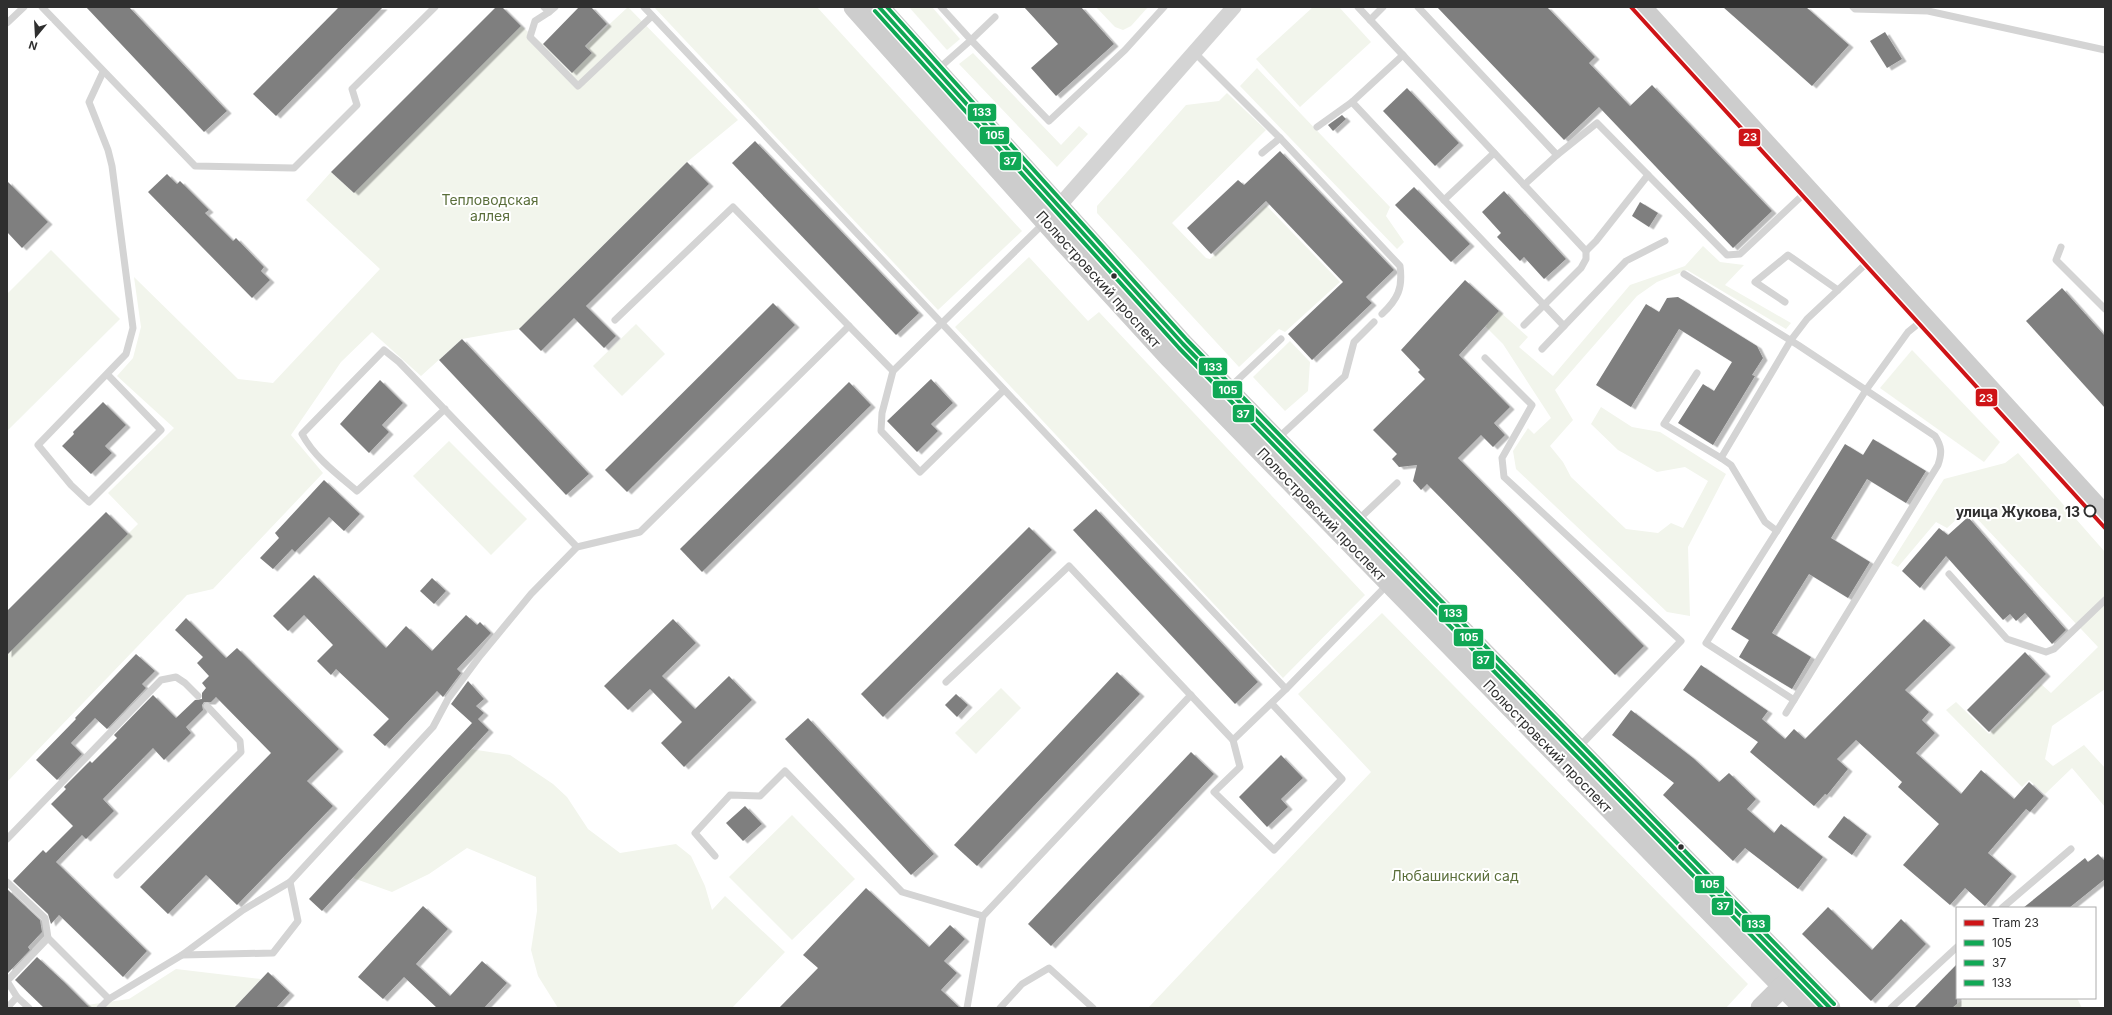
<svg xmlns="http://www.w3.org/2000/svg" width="2112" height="1015" viewBox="0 0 2112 1015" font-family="Inter,sans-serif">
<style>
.green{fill:#f2f5ec}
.building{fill:#7f7f7f;filter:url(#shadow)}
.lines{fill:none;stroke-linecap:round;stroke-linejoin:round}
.lane{stroke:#d4d4d4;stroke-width:7}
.street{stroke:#d4d4d4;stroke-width:15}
.secondary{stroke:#cdcdcd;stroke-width:21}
.bus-1-casing{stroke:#fff;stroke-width:7}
.bus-2-casing{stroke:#fff;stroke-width:7}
.bus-3-casing{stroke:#fff;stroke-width:7}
.bus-1{stroke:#10a855;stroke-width:4}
.bus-2{stroke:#10a855;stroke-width:4}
.bus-3{stroke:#10a855;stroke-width:4}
.tram-1-casing{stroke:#fff;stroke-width:7}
.tram-1{stroke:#ce1417;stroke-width:4}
.bus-dot{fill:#2f2f2f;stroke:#fff;stroke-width:1.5}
.stop-dot{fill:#fff;stroke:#2f2f2f;stroke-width:2}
.labels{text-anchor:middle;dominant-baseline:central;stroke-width:4;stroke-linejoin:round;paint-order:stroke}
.park-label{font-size:14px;fill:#5a6e3a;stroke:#fff}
.street-label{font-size:14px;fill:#2f2f2f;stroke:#fff}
.stop-label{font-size:14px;font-weight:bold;fill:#2f2f2f;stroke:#fff;text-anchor:end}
.line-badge{stroke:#fff;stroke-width:1.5}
.badge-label{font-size:11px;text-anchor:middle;font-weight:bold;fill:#fff}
</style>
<defs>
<filter id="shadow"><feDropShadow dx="4.5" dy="2.5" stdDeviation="0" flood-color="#0004"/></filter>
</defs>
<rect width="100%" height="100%" fill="#fff"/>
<!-- green -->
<g class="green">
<path d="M628 7 738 120 687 162 519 329 462 339 421 376 372 332 341 362 291 435 323 473 213 589 187 595 7 782V655L138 524 108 493 174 428 117 376 133 358 141 327 134 277 238 379 273 383 380 269 306 200 331 172 354 193 521 26 543 44 571 73 592 53 586 46Z"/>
<path d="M654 7H817L1022 231 938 310Z"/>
<path d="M909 7H932L960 39 947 50Z"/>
<path d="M1096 7H1148L1131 26 1123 30 1115 27Z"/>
<path d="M1313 7H1339L1371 42 1300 107 1256 59Z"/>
<path d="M973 53 1061 145 1079 126 1088 134 1057 167 959 64Z"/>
<path d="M1257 68 1390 207 1386 216 1404 242 1397 249 1240 86Z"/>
<path d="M1227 93 1266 130 1172 223 1206 258 1210 259 1266 205 1340 282 1285 332 1279 329 1239 367 1097 213V206L1186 105 1219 101Z"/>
<path d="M1703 246 1720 262 1744 265 1725 285 1791 323 1786 329 1687 270 1657 282 1637 296 1555 390 1573 420 1550 446 1563 462 1571 477 1626 529 1658 533 1671 523 1683 528 1708 481 1685 467 1657 472 1618 450 1591 424 1601 407 1632 427 1660 432 1726 474 1688 547 1690 616 1667 612 1516 469 1513 451 1528 428 1534 434 1551 418 1503 344 1485 326 1499 311 1528 337 1519 347 1553 376 1630 285 1685 266Z"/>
<path d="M51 250 120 319 7 431V294Z"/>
<path d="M1029 257 1088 321 1099 312 1365 595 1283 678 955 327Z"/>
<path d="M636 324 665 354 622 396 593 366Z"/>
<path d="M1290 341 1310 362 1308 391 1285 411 1253 377Z"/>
<path d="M1912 350 2000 442 1984 462 1880 388Z"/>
<path d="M449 441 527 519 491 555 413 476Z"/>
<path d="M2018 453 2105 552V689L2052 726 2045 759 2053 766 2084 745 2105 768V807L2072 768 2045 794 2029 780 2022 787 1946 710 1956 702 1989 734 2041 684 2051 693 2098 647 1968 509 1947 528 1936 522 1898 567 1891 563 1944 479 2005 463Z"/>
<path d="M1382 613 1748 984 1726 1008H1148L1371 772 1298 694Z"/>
<path d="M1001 688 1021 708 976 754 955 733Z"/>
<path d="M470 749 510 755 553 784 567 797 588 829 620 853 676 844 691 856 705 886 712 910 725 896 785 952 732 1008H558L538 976 531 950 537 911 536 877 467 848 429 874 392 892 353 878Z"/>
<path d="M792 815 855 879 792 940 729 877Z"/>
<path d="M176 969 261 979 234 1008H84L87 1005 129 999Z"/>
<path d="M1965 998H2077L2082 1008H1952Z"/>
</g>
<!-- building -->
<g class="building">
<path d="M86 7H129L227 111 204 132Z"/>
<path d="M339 7H383L276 116 253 94Z"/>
<path d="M496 7H502L521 26 354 193 331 172Z"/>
<path d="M579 7H591L607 24 585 46 592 53 572 73 543 44Z"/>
<path d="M1024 7H1081L1114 44 1056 96 1031 68 1058 44Z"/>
<path d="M1437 7H1547L1595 57 1589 63 1630 106 1652 85 1772 211 1733 248 1599 107 1564 140Z"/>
<path d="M1723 7H1806L1849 45 1812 86Z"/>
<path d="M1885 32 1902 59 1887 68 1870 41Z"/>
<path d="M1407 88 1459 143 1435 166 1383 111Z"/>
<path d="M1342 115 1346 119 1333 131 1328 125Z"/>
<path d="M755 141 919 313 896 335 732 163Z"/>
<path d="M1280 151 1394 270 1366 297 1372 303 1312 360 1288 334 1343 282 1266 201 1211 254 1187 228 1238 180 1244 185Z"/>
<path d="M687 162 709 184 586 306 616 336 604 348 574 318 541 351 519 329Z"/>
<path d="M167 174 177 184 180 181 209 210 205 213 233 241 236 238 264 267 261 271 270 280 252 298 148 192Z"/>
<path d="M7 181 48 222 22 248 7 232Z"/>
<path d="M1414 187 1470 244 1451 262 1395 205Z"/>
<path d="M1504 191 1566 259 1544 279 1524 257 1520 261 1497 237 1501 233 1482 212Z"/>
<path d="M1640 202 1658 213 1649 227 1632 216Z"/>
<path d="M1465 280 1499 311 1459 355 1510 407 1494 423 1505 435 1493 447 1481 435 1458 458 1644 646 1615 675 1427 484 1421 490 1413 481 1417 465 1399 467 1392 459 1397 454 1373 430 1425 379 1418 372 1420 370 1401 350Z"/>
<path d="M2062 288 2105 336V408L2026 321Z"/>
<path d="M1678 297 1757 346 1763 358 1752 375 1755 376 1713 445 1678 423 1703 384 1714 391 1732 362 1679 329 1631 407 1596 385 1646 304 1659 312 1667 298Z"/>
<path d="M773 303 795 325 627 492 605 470Z"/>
<path d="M462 339 589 474 566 495 439 360Z"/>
<path d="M931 379 953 403 931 424 938 431 917 452 887 421Z"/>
<path d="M380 380 403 403 382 425 389 432 369 453 340 424Z"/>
<path d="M849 382 871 405 702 572 680 549Z"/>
<path d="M103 402 126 425 105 446 112 453 91 474 62 446 74 434 73 432Z"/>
<path d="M1873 439 1926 471 1906 503 1867 479 1831 538 1870 562 1848 598 1809 574 1772 633 1811 657 1792 689 1739 657 1749 640 1731 629 1845 444 1863 455Z"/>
<path d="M324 480 360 514 344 531 329 517 295 552 292 549 273 569 260 558 279 538 275 533Z"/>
<path d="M1096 509 1258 682 1235 704 1073 530Z"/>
<path d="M106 512 128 534 7 655V611Z"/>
<path d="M1968 517 2066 630 2052 644 2025 613 2016 621 2010 614 2003 620 1946 556 1920 588 1902 571 1939 528 1948 535Z"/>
<path d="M1029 527 1052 550 883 717 861 694Z"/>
<path d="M314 575 386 648 406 626 432 651 466 615 477 625 480 622 491 633 457 669 461 673 443 697 437 691 385 746 373 735 389 719 336 669 331 675 317 661 333 645 304 615 288 631 273 616Z"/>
<path d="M432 578 446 591 434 604 420 591Z"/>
<path d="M186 618 226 658 237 648 339 749 307 781 333 806 237 905 206 875 168 914 140 887 271 753 216 697 211 702H204L202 705 203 710 186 727 191 733 164 760 153 748 103 799 114 811 86 839 82 835 56 862 147 951 123 977 59 915 51 924 48 914 13 881 43 850 46 853 73 826 51 804 66 789 64 787 90 761 92 763 117 738 114 735 153 695 176 718 195 700 202 699V693L206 688 202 683 209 676 197 663 203 657 175 630Z"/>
<path d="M673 619 696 643 662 676 695 709 729 676 752 700 684 767 661 743 682 722 650 689 628 710 604 686Z"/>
<path d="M1924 619 1951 645 1905 690 1929 712 1922 720 1935 733 1916 753 1961 794 1981 770 2014 799 2029 782 2044 796 2030 812 2026 809 1988 853 2012 874 1985 906 1965 888 1950 905 1903 865 1939 824 1898 787 1902 782 1856 740 1837 759 1848 769 1827 795 1825 794 1814 806 1750 752 1758 742 1683 690 1701 665 1768 711 1762 719 1785 739 1794 729 1805 739Z"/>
<path d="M2025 652 2046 674 1989 732 1967 710Z"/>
<path d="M136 654 155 671 142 684 146 688 107 729 95 718 71 743 82 754 57 780 36 760 76 719 75 718Z"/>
<path d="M1117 672 1140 694 977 866 954 845Z"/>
<path d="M468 681 484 699 476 706 484 713 478 719 489 730 322 911 309 899 472 723 451 704Z"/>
<path d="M956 694 968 705 957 717 945 705Z"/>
<path d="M1631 710 1693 758 1719 782 1729 773 1756 799 1747 809 1774 833 1781 824 1823 857 1798 889 1745 848 1733 861 1663 795 1674 783 1612 735Z"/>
<path d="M808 718 934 854 911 875 785 739Z"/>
<path d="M1191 752 1214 774 1051 946 1028 924Z"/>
<path d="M1281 755 1303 778 1281 799 1288 807 1267 827 1239 797Z"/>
<path d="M745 806 762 824 743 841 726 823Z"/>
<path d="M1844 816 1867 834 1852 855 1828 837Z"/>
<path d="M2098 854 2105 861V879L2069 908H2023L2085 858 2088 862Z"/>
<path d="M866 888 929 947 950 925 965 939 944 961 957 973 941 990 960 1008H779L818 968 803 955Z"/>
<path d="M7 889 40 920 42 932 28 947 30 950 8 973Z"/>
<path d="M423 906 448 929 416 964 450 996 482 961 507 983 484 1008H437L404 977 383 999 358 977Z"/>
<path d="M1828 907 1872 950 1901 919 1926 944 1871 1001 1802 934Z"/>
<path d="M37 957 64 982 90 1008H44L15 980Z"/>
<path d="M1957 964V1004L1952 1008H1914Z"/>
<path d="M268 972 290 993 276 1008H234Z"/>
</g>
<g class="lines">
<!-- lane -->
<g class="lane">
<path d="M42 7 195 166 294 168 357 105 352 89 435 7"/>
<path d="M544 7 549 12 555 7"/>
<path d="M644 7 1286 689"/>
<path d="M941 7 971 40 995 17"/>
<path d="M1358 7 1586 251V259L1581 268 1524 325"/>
<path d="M1418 7 1557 155 1524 185"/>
<path d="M1853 7 1855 9 1928 11 2105 50"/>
<path d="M549 12 535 21 530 37 578 86 652 16"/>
<path d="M1370 20 1383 7"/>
<path d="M7 23 24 7"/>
<path d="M1194 52 1280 138 1400 266C1403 288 1398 299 1382 314"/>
<path d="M937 70 971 40 1049 121 1125 50 1164 7"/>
<path d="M103 72 89 102 108 150 112 166 133 328 126 354 38 445 71 485 89 502 161 430 107 374"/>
<path d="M1352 102 1444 200 1494 153"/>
<path d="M1317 127 1352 102 1403 55"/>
<path d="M1262 153 1280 138"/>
<path d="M1557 155 1597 123 1648 175 1596 241 1586 251"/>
<path d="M1648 175 1727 255 1740 254 1807 191"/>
<path d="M1444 200 1564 326"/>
<path d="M2061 247 2056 260 2105 309"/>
<path d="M1684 274 1798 345 1935 436C1942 447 1942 453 1938 465L1794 700 1706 643 1866 390 1908 332 1924 319"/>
<path d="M1785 302 1755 282 1788 255 1838 290"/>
<path d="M615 320 733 207 849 326"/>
<path d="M1542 349 1626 261 1665 241"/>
<path d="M1485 358 1532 405 1502 458 1504 477 1681 641 1579 747"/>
<path d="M1697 373 1664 424 1721 458 1791 340 1807 319 1870 260"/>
<path d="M1229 388 1281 339"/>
<path d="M1004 390 920 472 881 431 882 413 893 371 1044 223"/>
<path d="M445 409 357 491C338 475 314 457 302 434L384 350 399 362 577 547"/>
<path d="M1277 439 1345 376 1354 342 1374 322"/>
<path d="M1721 458 1731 465 1765 522 1777 531"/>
<path d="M1358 520 1397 483"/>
<path d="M1949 574 2007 639 2046 652 2054 649 2105 600"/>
<path d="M946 682 1069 566 1233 740 1286 689 1388 584"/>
<path d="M1786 713 1794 700"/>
<path d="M1233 740 1240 767 1214 792 1274 850 1342 779 1272 704"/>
<path d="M7 839 161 680 176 677 185 683 198 696"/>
<path d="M715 856 695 833 730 795 760 796 785 771 902 892 983 916"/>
<path d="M117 875 241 752 240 741 207 706"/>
<path d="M7 882 45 918 48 938 109 999 182 955 273 953 298 921 290 882 433 727 448 699 480 656 531 594 577 547 640 532 849 326 893 371"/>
<path d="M2002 908 2071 849"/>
<path d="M182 955 243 910 290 882"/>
<path d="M7 1008 17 997"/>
<path d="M29 1008 17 997 7 981 48 938"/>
<path d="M100 1008 109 999"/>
<path d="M967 1008 983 916 1191 695"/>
<path d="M1000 1008 1022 984 1049 968 1093 1008"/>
<path d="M1891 1008 1957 947"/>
</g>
<!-- street -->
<path class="street" d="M1052 214 1234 7"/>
<!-- secondary -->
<g class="secondary">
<path d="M854 7 1061 239 1169 357 1804 1008"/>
<path d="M879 7 1183 344 1830 1008"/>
<path d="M1641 7 2105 516"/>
<path d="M1761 1008 1793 976"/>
</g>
<!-- bus-1 casing -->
<g class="bus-1-casing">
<path id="bus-1" d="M879 7 1183 344 1830 1008"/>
</g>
<!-- bus-2 casing -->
<g class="bus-2-casing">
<path id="bus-2" d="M875 11 1179 348 1822 1008"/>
</g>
<!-- bus-3 casing -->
<g class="bus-3-casing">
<path id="bus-3" d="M887 7 1187 340 1834 1004"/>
</g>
<!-- bus-1 -->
<use href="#bus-1" class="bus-1"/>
<!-- bus-2 -->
<use href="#bus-2" class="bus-2"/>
<!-- bus-3 -->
<use href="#bus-3" class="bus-3"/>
<!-- tram-1 casing -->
<g class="tram-1-casing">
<path id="tram-1" d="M1631 7 2105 528"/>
</g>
<!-- tram-1 -->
<use href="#tram-1" class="tram-1"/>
</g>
<!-- markers -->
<g class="bus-dot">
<circle cx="1114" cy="276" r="3.5"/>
<circle cx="1681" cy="847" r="3.5"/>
</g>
<circle class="stop-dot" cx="2090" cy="511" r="5.5"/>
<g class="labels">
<!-- park labels -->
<g class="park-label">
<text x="490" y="199">Тепловодская<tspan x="490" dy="16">аллея</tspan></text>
<text x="1455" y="875">Любашинский сад</text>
</g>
<!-- street labels -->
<g class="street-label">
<text transform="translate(1099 279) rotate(48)">Полюстровский проспект</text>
<text transform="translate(1322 514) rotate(46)">Полюстровский проспект</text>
<text transform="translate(1548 746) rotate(46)">Полюстровский проспект</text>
</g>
<!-- stop labels -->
<g class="stop-label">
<text x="2080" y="511">улица Жукова, 13</text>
</g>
</g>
<g class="line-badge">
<rect x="967" y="103" width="30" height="19" rx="4" fill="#10a855"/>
<rect x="979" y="126" width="31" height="19" rx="4" fill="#10a855"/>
<rect x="1738" y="128" width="23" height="19" rx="4" fill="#ce1417"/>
<rect x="999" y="151" width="23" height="20" rx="4" fill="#10a855"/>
<rect x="1198" y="357" width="30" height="19" rx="4" fill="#10a855"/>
<rect x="1212" y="380" width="31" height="19" rx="4" fill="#10a855"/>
<rect x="1975" y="388" width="23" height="19" rx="4" fill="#ce1417"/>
<rect x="1232" y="404" width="23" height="19" rx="4" fill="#10a855"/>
<rect x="1438" y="604" width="30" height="19" rx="4" fill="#10a855"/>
<rect x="1453" y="628" width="31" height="19" rx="4" fill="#10a855"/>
<rect x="1472" y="650" width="23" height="20" rx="4" fill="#10a855"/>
<rect x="1694" y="875" width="31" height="19" rx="4" fill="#10a855"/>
<rect x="1711" y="897" width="23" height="19" rx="4" fill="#10a855"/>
<rect x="1741" y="914" width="30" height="19" rx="4" fill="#10a855"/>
</g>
<g class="badge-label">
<text x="982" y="116">133</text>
<text x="995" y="139">105</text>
<text x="1750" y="141">23</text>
<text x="1010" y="165">37</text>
<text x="1213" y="371">133</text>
<text x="1228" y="394">105</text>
<text x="1986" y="402">23</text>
<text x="1243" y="418">37</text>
<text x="1453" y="617">133</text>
<text x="1469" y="641">105</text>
<text x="1483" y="664">37</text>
<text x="1710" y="888">105</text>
<text x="1723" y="910">37</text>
<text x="1756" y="928">133</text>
</g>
<!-- border -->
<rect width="2112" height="1015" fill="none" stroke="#2f2f2f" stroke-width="16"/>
<!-- legend -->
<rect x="1956" y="907" width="140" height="92" fill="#ffffff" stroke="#acacac"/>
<rect x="1964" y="920" width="20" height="6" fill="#ce1417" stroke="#acacac"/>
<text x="1992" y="927" font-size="12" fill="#2f2f2f">Tram 23</text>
<rect x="1964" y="940" width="20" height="6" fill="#10a855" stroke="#acacac"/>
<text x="1992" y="947" font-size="12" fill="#2f2f2f">105</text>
<rect x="1964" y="960" width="20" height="6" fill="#10a855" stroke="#acacac"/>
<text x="1992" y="967" font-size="12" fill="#2f2f2f">37</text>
<rect x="1964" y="980" width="20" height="6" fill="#10a855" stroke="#acacac"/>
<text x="1992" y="987" font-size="12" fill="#2f2f2f">133</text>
<!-- north arrow -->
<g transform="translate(36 36) rotate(198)" stroke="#ffffff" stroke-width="3" paint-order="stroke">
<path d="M0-3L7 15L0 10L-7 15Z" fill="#2f2f2f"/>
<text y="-6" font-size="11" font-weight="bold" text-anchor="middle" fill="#2f2f2f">N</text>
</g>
</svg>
